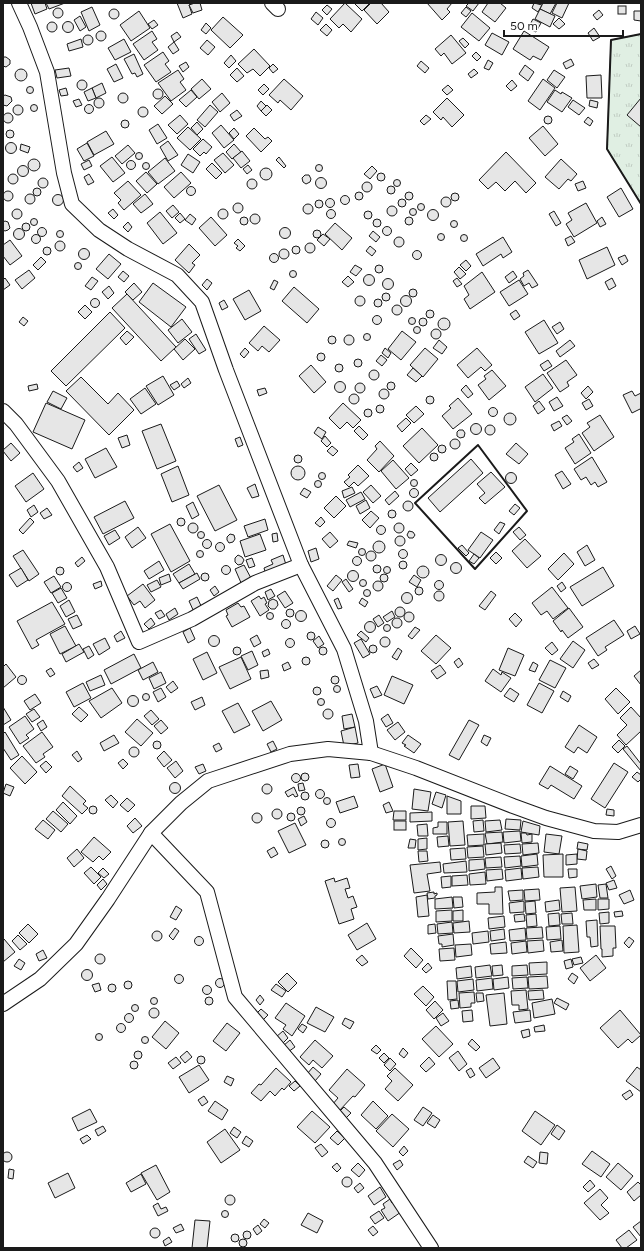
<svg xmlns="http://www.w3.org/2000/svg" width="644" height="1251" viewBox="0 0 644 1251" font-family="Figtree,sans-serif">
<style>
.grass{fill:url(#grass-tufts);stroke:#6a6a6a}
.building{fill:#e6e6e6;stroke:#1a1a1a}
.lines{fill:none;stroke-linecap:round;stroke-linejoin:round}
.minor-casing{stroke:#1a1a1a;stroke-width:16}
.minor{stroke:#fff;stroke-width:14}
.wall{stroke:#1a1a1a;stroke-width:2}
</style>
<defs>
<pattern id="grass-tufts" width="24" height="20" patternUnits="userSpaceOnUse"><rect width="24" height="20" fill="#e0efe3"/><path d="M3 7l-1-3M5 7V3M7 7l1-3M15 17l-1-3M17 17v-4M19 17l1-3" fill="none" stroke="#c0ccc2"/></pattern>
</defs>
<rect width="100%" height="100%" fill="#fff"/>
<!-- grass -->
<path class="grass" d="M641 34V204L607 149 611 40Z"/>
<!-- building -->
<g class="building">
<path d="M31 3H45L47 9 35 14Z"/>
<path d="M46 3H65L49 9Z"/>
<path d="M177 3H194L189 5 192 14 183 18Z"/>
<path d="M195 3H200L202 10 193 13 189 5Z"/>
<path d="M345 3 362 19 351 32 343 24 339 28 330 19Z"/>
<path d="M354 3H370L362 11Z"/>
<path d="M371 3H381L389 12 377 24 364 10Z"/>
<path d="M427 3H452L447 9 450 12 442 20Z"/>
<path d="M469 3H479L473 11 466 6Z"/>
<path d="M488 3H500L506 8 495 22 482 12Z"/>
<path d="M534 3 542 5 538 12 532 8Z"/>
<path d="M543 3H556L550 14 540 9Z"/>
<path d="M557 3H569L562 18 552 13Z"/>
<path d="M327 5 332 9 327 15 322 10Z"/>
<rect x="618" y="6" width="8" height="8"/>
<path d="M92 7 100 25 89 31 81 12Z"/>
<path d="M466 7 471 11 466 17 461 13Z"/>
<circle cx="58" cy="13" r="5"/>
<circle cx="114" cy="14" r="5"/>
<path d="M540 9 555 16 550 27 535 19Z"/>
<path d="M599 10 603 15 597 20 593 15Z"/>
<path d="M139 11 150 28 131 41 120 25Z"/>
<path d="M634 11H641V21L634 20Z"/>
<path d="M316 12 323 18 318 25 311 19Z"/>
<path d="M472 13 490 28 479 41 461 27Z"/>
<path d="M80 16 86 27 80 31 74 20Z"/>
<path d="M223 17 243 35 230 48 211 30Z"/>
<path d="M559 18 565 24 559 29 553 24Z"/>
<path d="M533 19 541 23 536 32 528 28Z"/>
<path d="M154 20 158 25 152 29 148 24Z"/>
<circle cx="68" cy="27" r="5.5"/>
<circle cx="52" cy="27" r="5"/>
<path d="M206 23 211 28 206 34 201 30Z"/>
<path d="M326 24 332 30 327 36 320 30Z"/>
<path d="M594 28 600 37 593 41 588 33Z"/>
<circle cx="101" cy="36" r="5"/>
<path d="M152 31 157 39 152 42 158 50 144 60 133 44Z"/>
<path d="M524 31 549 47 541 60 533 56 530 60 513 49Z"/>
<path d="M177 32 181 37 174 42 171 36Z"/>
<path d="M492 33 509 42 502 55 485 45Z"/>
<circle cx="88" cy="40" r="5"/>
<path d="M451 35 466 53 452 64 444 53 441 56 435 49Z"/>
<path d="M463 38 469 44 465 48 459 41Z"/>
<path d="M81 39 83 47 69 51 67 44Z"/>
<path d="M124 39 131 52 115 60 108 48Z"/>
<path d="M207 40 215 47 208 55 200 48Z"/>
<path d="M174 42 179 50 173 54 168 47Z"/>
<path d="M254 49 270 66 260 76 253 69 247 73 238 64Z"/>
<path d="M163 52 169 61 165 64 171 72 156 82 144 65Z"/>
<path d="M476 52 481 57 477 61 472 56Z"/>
<path d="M134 54 143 74 137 77 135 73 132 74 124 59Z"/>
<path d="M231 55 236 61 229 68 224 63Z"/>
<path d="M3 57H6L10 60V64L6 67 3 66Z"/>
<path d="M571 59 574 65 566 69 563 63Z"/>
<path d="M488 60 493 63 489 70 484 68Z"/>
<path d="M421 61 429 68 425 73 417 66Z"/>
<path d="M186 62 189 67 183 72 179 66Z"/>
<path d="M116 64 123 78 114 82 107 69Z"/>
<path d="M273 64 278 69 273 73 269 68Z"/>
<path d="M525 65 534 72 528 81 519 74Z"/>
<path d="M69 68 71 76 57 78 55 70Z"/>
<path d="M237 68 244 76 237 82 230 75Z"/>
<path d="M474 69 478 73 471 78 468 74Z"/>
<circle cx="21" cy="75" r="6"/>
<path d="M178 70 184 79 180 82 186 90 171 101 158 83Z"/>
<path d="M554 70 565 77 557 88 547 80Z"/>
<path d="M601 75 602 98H587L586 76Z"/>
<path d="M202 79 211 89 199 99 191 89Z"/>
<path d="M284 79 303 96 291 110 280 100 278 103 269 95Z"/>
<path d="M543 79 555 88 540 110 528 101Z"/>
<path d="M512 80 517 86 511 91 506 86Z"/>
<circle cx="82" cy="85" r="5"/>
<path d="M102 83 106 93 96 98 92 88Z"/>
<path d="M264 84 269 89 263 95 258 90Z"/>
<path d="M448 85 453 90 447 95 442 90Z"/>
<circle cx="30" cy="90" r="3.5"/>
<path d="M66 88 68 95 61 96 59 90Z"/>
<path d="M92 88 96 98 88 101 84 92Z"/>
<circle cx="158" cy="94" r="5"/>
<path d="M191 90 197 97 186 107 179 100Z"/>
<path d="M555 90 561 94 562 92 572 98 562 112 547 102Z"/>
<path d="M222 93 230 103 220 112 212 102Z"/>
<circle cx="123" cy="98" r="5"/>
<path d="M5 95 11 97 12 101 7 106 3 105V96Z"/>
<path d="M165 96 173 104 162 114 154 106Z"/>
<path d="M447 98 464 115 452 127 443 117 441 120 433 112Z"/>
<path d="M641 98V127L627 115Z"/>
<circle cx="99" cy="103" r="5"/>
<path d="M79 99 82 105 76 107 73 101Z"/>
<path d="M573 100 585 108 579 115 568 107Z"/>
<path d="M590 100 598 102 597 108 589 106Z"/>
<path d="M261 101 266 106 261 111 257 106Z"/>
<circle cx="89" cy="109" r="4.5"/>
<circle cx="34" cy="108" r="3.5"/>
<path d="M210 105 218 112 205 127 197 120Z"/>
<path d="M267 105 272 110 266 116 261 111Z"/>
<circle cx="18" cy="110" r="5"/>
<circle cx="143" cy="112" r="5"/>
<path d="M237 110 242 116 234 121 230 115Z"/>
<circle cx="8" cy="118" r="5"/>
<path d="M180 115 188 124 177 134 168 125Z"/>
<path d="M426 115 431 119 424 125 420 121Z"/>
<circle cx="548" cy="120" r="4"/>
<path d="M588 117 593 121 590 126 584 122Z"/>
<circle cx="125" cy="124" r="4"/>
<path d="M197 122 203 129 197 135 191 128Z"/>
<path d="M158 124 167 138 157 144 149 130Z"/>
<path d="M221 125 234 140 224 148 212 133Z"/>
<path d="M543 126 558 144 545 156 529 138Z"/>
<path d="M188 127 201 139 190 150 177 138Z"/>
<path d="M234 128 239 134 234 139 229 133Z"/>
<path d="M254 128 265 139 268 137 272 141 261 152 246 136Z"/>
<circle cx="10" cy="134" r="4"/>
<path d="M106 131 114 144 94 155 87 142Z"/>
<path d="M203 139 212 147 206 154 204 152 200 156 193 149Z"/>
<path d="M168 141 178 155 168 161 160 147Z"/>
<circle cx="11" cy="148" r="5.5"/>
<path d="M87 143 94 156 84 161 77 149Z"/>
<path d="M21 144 30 147 28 153 20 150Z"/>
<path d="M234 144 241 152 232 159 226 152Z"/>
<path d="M128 145 135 153 122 164 115 156Z"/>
<path d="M242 151 250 161 241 168 233 158Z"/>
<path d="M506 152 536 183 526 193 515 181 505 191 496 182 488 189 479 180Z"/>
<circle cx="139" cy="156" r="3.5"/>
<path d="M223 153 234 165 225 173 214 160Z"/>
<path d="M188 154 200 162 193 173 181 165Z"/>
<path d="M112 157 125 173 113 182 100 166Z"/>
<path d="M279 157 286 166 284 168 276 160Z"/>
<path d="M165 158 175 171 158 184 148 172Z"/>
<circle cx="34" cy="165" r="6"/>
<path d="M561 159 577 174 571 181 568 179 559 189 545 177Z"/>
<path d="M89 160 92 166 84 170 81 164Z"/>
<circle cx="131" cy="165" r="4.5"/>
<circle cx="146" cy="166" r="3.5"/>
<path d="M212 163 222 173 216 179 206 169Z"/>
<circle cx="319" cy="168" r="3.5"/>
<path d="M248 165 252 170 247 174 243 169Z"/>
<circle cx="23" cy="171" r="5.5"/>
<path d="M372 166 377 171 370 179 364 174Z"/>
<circle cx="266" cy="174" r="6"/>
<path d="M146 172 157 184 147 193 136 181Z"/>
<path d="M181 172 191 183 174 198 164 187Z"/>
<circle cx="381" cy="177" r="4"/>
<circle cx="13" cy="179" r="5"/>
<path d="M89 174 94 182 88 185 84 177Z"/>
<path d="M305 175H309L311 179 310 182 306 184 303 182 302 178Z"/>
<circle cx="321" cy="183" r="5.5"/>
<circle cx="43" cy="183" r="5"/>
<circle cx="252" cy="184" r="5"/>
<circle cx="397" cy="183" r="3.5"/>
<path d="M128 181 141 195 124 210 118 203 121 200 114 193Z"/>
<path d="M583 181 586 188 578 191 575 184Z"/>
<circle cx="367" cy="187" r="5"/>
<circle cx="391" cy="190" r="4"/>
<circle cx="191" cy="191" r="4.5"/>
<circle cx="37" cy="192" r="4"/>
<path d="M621 188 633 209 619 217 607 197Z"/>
<circle cx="8" cy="196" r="5"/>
<circle cx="359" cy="196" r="4"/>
<circle cx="409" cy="196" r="4"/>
<circle cx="455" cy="197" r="4"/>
<circle cx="30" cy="199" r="5"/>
<path d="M145 194 153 204 141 213 133 204Z"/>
<circle cx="58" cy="200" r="5.5"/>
<circle cx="345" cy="200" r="4.5"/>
<circle cx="446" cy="202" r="5"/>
<circle cx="330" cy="203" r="4.5"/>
<circle cx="402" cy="203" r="4"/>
<circle cx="319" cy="204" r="4"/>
<path d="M586 203 597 223 574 237 566 224 572 220 568 213Z"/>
<circle cx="238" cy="208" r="5"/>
<circle cx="421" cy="207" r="3.5"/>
<circle cx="308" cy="209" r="5"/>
<path d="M173 205 179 212 172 218 166 211Z"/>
<circle cx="392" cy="211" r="5"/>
<circle cx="413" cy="212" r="3.5"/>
<path d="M113 209 118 215 114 219 108 213Z"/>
<circle cx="17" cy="214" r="5"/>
<circle cx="223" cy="214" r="5"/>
<circle cx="331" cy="214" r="4.5"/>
<circle cx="433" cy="215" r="5.5"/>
<path d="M554 211 561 223 556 226 549 214Z"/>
<circle cx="368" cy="215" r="4"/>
<path d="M160 212 177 233 163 244 147 223Z"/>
<path d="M180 213 185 219 180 223 175 218Z"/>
<circle cx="255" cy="219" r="5"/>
<path d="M190 214 196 219 192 225 185 220Z"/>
<circle cx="409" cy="221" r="4"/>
<circle cx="244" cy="221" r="4"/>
<path d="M211 217 227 235 215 246 199 228Z"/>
<path d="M602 217 606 224 600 227 597 221Z"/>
<circle cx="34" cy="222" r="3.5"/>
<circle cx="377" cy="223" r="4"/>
<circle cx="454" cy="224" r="3.5"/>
<path d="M5 221 8 222 10 228 8 230 5 231 3 230V222Z"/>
<path d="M128 222 132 227 128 232 123 227Z"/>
<path d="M335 223 352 238 342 250 325 234Z"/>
<circle cx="26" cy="227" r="4"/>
<circle cx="387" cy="231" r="4.5"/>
<circle cx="42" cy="232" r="4.5"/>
<circle cx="285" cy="233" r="5.5"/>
<circle cx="19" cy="234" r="5.5"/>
<circle cx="317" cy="234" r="4"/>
<circle cx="60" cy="234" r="3.5"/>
<path d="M373 231 380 237 376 242 369 236Z"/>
<circle cx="441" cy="237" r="3.5"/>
<path d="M323 234 330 239 324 246 317 240Z"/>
<circle cx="464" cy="238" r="3.5"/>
<circle cx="36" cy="239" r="4.5"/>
<path d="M571 236 575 242 568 246 565 239Z"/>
<path d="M503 237 512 252 503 258 501 254 483 266 476 254Z"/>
<circle cx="399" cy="242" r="5"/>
<path d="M238 239 245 246 240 251 236 248 238 246 234 243Z"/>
<path d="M10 240 22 256 10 265 3 256V245Z"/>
<circle cx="60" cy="246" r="5"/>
<circle cx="310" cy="248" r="5"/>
<path d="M189 244 200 255 192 263 195 265 189 273 175 260Z"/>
<path d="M370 246 376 251 372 256 366 251Z"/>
<circle cx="296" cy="250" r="4"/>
<circle cx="47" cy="251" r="4"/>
<path d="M607 247 615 265 587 279 579 260Z"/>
<circle cx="84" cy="254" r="5.5"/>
<circle cx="284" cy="254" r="5"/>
<circle cx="417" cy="255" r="4.5"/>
<circle cx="274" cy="258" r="4.5"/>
<path d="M109 254 121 264 108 279 96 269Z"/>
<path d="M625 255 628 261 622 265 618 258Z"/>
<path d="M41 257 46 262 38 270 33 265Z"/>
<path d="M466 260 471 266 466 271 460 265Z"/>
<circle cx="78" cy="266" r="3.5"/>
<path d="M355 265 362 269 356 276 350 272Z"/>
<circle cx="379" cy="269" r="4"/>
<path d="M459 267 466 274 460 279 454 272Z"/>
<path d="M29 270 35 278 22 289 15 280Z"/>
<path d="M528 270 538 285 532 288 529 283 524 286 520 279 524 276 523 273Z"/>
<circle cx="293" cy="274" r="3.5"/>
<path d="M123 271 129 276 124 282 118 277Z"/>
<path d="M513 271 517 277 509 283 505 277Z"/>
<path d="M482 272 495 292 470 309 464 299 469 295 464 286Z"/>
<circle cx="369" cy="280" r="5.5"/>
<path d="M348 276 354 282 348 287 342 282Z"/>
<path d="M92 277 98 281 91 290 85 286Z"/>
<path d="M5 278 10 285 3 290V280Z"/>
<path d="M457 278 462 284 457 287 453 281Z"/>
<path d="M612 278 616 286 609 290 605 282Z"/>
<circle cx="388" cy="284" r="5.5"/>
<path d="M207 279 212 283 207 290 202 285Z"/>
<path d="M274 280 278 282 274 290 270 288Z"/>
<path d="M519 280 528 294 509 306 500 292Z"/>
<path d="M134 283 142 292 133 300 125 292Z"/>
<path d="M153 283 186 307 171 327 139 302Z"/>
<path d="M109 286 114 293 108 299 102 292Z"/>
<path d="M294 287 319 309 307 323 282 301Z"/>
<circle cx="413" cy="293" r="4"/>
<path d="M249 290 261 311 245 320 233 299Z"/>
<circle cx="386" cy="297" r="4"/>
<path d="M127 294 176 347 161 361 112 308Z"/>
<circle cx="406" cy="301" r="5.5"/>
<circle cx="360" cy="301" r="5"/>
<circle cx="95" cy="303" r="4.5"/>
<circle cx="378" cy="303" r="4"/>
<path d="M224 300 228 307 222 310 219 303Z"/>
<path d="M85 305 92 312 85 319 78 312Z"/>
<circle cx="397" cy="310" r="5"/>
<path d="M516 310 520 316 514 320 510 314Z"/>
<circle cx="430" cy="314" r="4"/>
<path d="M110 312 125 328 66 386 51 371Z"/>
<circle cx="377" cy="320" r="4.5"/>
<path d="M23 317 28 321 24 326 19 322Z"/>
<circle cx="412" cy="321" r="3.5"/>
<circle cx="444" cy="324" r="6"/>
<circle cx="423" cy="322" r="4"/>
<path d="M182 319 192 332 178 343 168 330Z"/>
<path d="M544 320 558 343 539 354 525 332Z"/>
<path d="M560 322 564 329 557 334 552 327Z"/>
<path d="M264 326 280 340 269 352 262 346 258 351 249 343Z"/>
<circle cx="417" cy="330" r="3.5"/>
<circle cx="436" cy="334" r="5"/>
<path d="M127 331 134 337 126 345 120 338Z"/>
<path d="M402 331 416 342 401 360 388 349Z"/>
<circle cx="367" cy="337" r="3.5"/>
<path d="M196 334 206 350 199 354 189 339Z"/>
<circle cx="349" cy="340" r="5"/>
<circle cx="332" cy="340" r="4"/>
<path d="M185 339 195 349 183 360 174 349Z"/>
<path d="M439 340 447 347 442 354 433 348Z"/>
<path d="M570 340 575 346 560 357 556 351Z"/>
<path d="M245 348 249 352 244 358 240 354Z"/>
<path d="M385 348 391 353 388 358 382 353Z"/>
<path d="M425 348 438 359 423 377 410 365Z"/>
<path d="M477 348 492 365 485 371 481 367 468 378 457 365Z"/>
<circle cx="321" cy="357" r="4"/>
<path d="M381 355 387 360 382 366 376 361Z"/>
<circle cx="358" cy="363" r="4"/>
<path d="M548 360 552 366 544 371 540 365Z"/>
<path d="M566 360 577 375 567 382 569 386 560 392 547 373Z"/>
<circle cx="339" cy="368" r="4"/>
<path d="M311 365 326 382 314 393 299 376Z"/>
<path d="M413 368 422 376 416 382 407 375Z"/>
<circle cx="374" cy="375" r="5"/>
<path d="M492 370 506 386 489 400 478 385 486 379 484 376Z"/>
<path d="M543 374 553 388 535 402 525 387Z"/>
<path d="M163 376 174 395 158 405 146 386Z"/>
<path d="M81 377 108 404 118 393 134 410 109 435 66 391Z"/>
<path d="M188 378 191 383 184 388 181 384Z"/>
<path d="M177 381 180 386 174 390 170 385Z"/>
<circle cx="340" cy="387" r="5.5"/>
<circle cx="391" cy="386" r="4"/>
<circle cx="360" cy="388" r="5"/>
<path d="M37 384 38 389 29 391 28 386Z"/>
<path d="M466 385 473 394 468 398 461 390Z"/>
<path d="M588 386 593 392 586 399 581 393Z"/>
<path d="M145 388 156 404 141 414 130 399Z"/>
<path d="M265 388 267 393 259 396 257 390Z"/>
<circle cx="384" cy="394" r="5"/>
<path d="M53 391 67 398 61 409 47 402Z"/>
<path d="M632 391 635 396 641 393V411L640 409 632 413 623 395Z"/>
<circle cx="354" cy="399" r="5"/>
<circle cx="430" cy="400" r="4"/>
<path d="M557 397 563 406 554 411 549 402Z"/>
<path d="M458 398 472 414 453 429 442 416 451 408 449 406Z"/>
<path d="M589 399 593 406 586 410 582 403Z"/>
<path d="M539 401 545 409 538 414 533 406Z"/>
<path d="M46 403 85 420 72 449 33 432Z"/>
<path d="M343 403 361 420 353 428 347 422 340 429 329 418Z"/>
<circle cx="380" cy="409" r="4"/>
<path d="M416 406 424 414 414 423 406 415Z"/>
<circle cx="493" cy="412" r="4.5"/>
<circle cx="368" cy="413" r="4"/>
<circle cx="510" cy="419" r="6"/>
<path d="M567 415 572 421 567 425 562 418Z"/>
<path d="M600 415 614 437 594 451 582 433 590 427 587 423Z"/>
<path d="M406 418 411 423 402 432 397 426Z"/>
<path d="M559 421 562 426 554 431 551 425Z"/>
<circle cx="476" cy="429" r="5.5"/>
<path d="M161 424 176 461 157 469 142 431Z"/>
<circle cx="490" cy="430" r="5"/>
<path d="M359 426 368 435 363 440 354 431Z"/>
<path d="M318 427 326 432 322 439 314 433Z"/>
<path d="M422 428 438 445 419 463 403 446Z"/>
<path d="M459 430H463L465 433 464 437 460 438 457 436V432Z"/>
<path d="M579 434 591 453 575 464 565 448 574 442 572 439Z"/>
<path d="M127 435 130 445 122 448 118 438Z"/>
<path d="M325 436 331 443 327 447 321 441Z"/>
<path d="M240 437 243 445 238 447 235 439Z"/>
<circle cx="455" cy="444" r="5"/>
<path d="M380 441 394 456 379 472 367 460 377 449 375 446Z"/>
<path d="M11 443 20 453 11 461 3 451V450Z"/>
<path d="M516 443 528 454 519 464 506 454Z"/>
<circle cx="442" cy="449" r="4"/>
<path d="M332 446 338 451 333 456 327 451Z"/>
<path d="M106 448 117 467 95 478 85 459Z"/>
<circle cx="434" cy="457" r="4"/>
<circle cx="298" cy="459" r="4"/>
<path d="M592 457 607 482 598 487 595 482 591 485 586 477 581 480 574 469Z"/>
<path d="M471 459 483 473 440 512 428 498Z"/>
<path d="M393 460 409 478 396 489 381 471Z"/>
<path d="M79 462 83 468 77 472 73 467Z"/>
<path d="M411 463 418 470 411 476 405 469Z"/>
<path d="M358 465 369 476 358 486 354 482 349 487 344 482 350 477 348 475Z"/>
<path d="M178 466 189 495 172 502 161 474Z"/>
<circle cx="298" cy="473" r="7"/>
<path d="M562 471 571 484 563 489 555 475Z"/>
<path d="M491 472 505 487 485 504 479 498 485 493 477 484Z"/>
<circle cx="322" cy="476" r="3.5"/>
<circle cx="511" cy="478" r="5.5"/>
<path d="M33 473 44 489 26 502 15 486Z"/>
<circle cx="414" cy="483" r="3.5"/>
<circle cx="318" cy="484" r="3.5"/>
<path d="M255 484 259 496 252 498 247 488Z"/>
<path d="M219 485 237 520 215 531 197 496Z"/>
<path d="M371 485 381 496 373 503 363 492Z"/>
<path d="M352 487 355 493 344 498 342 491Z"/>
<path d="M304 488 311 492 307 498 300 494Z"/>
<circle cx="414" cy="493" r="4.5"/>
<path d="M395 491 399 496 389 505 385 500Z"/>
<path d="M361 492 365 499 350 507 346 500Z"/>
<path d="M336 496 346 506 334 518 324 508Z"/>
<path d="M366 500 370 508 360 514 356 506Z"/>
<circle cx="408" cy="506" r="5"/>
<path d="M125 501 134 518 103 534 94 517Z"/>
<path d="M193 502 199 515 192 519 186 506Z"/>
<path d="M515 504 520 508 514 515 509 511Z"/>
<path d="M34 505 38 512 31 517 27 510Z"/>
<path d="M47 508 52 515 44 519 40 513Z"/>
<circle cx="392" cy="514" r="4"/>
<path d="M371 511 379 518 370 528 362 520Z"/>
<path d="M321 517 325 522 320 527 315 523Z"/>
<circle cx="181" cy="522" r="4"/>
<path d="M30 518 34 522 23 534 19 530Z"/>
<path d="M265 519 268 530 248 537 244 526Z"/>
<path d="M500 522 505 524 499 534 494 530Z"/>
<circle cx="399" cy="528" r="5"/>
<circle cx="193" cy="528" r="5"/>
<path d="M170 524 190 561 171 572 151 534Z"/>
<circle cx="381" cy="530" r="4.5"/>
<path d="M138 527 146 538 132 548 125 537Z"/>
<path d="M519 527 526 535 520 540 513 532Z"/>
<path d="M115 530 120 538 109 545 104 536Z"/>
<path d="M409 531 413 532 415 535 413 538H409L407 535Z"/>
<circle cx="201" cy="535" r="3.5"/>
<path d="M330 532 338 541 330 548 322 539Z"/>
<path d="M481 532 493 540 480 558 468 550Z"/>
<path d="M277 533 278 541 273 542 272 534Z"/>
<path d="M230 534 234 535 235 539 233 542 229 543 227 540V537Z"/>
<path d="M260 534 266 550 245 557 240 541Z"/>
<circle cx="400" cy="541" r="5"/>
<path d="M525 539 541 556 527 568 512 551Z"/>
<circle cx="207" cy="544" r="4.5"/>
<path d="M349 541 358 543 356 548 347 545Z"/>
<circle cx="379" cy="547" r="6"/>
<circle cx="220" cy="547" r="4.5"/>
<path d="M462 545 469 553 466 556 458 548Z"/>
<path d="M587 545 595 560 585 566 577 552Z"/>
<path d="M316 548 319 559 311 562 308 551Z"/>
<circle cx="362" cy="552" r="3.5"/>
<circle cx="403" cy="554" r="4.5"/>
<path d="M23 550 39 574 29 581 13 556Z"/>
<circle cx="200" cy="554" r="3.5"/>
<circle cx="371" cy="556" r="5"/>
<path d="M496 552 502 558 496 564 490 558Z"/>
<path d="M564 553 574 564 558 580 548 569Z"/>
<path d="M474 554 479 558 474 564 469 561Z"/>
<circle cx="441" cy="560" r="5.5"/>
<path d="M238 555 242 557 244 560 242 564 238 565 235 562V558Z"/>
<path d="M283 555 287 568 266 575 264 568 273 564 271 560Z"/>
<circle cx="357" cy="561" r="4.5"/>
<path d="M82 557 85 561 78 567 75 563Z"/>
<path d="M252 558 255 566 249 568 246 560Z"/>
<path d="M159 561 164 570 149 579 144 571Z"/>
<circle cx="403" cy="565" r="4"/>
<circle cx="456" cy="568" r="5.5"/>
<path d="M189 564 195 574 179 583 173 574Z"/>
<path d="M244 565 252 580 242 585 235 569Z"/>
<circle cx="377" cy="569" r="4"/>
<circle cx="226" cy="570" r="4.5"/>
<circle cx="423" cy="572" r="6"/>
<circle cx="387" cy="570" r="3.5"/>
<circle cx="60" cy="571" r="4"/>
<path d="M603 567 614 586 582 606 570 587Z"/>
<path d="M21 568 28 580 17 587 9 575Z"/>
<circle cx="353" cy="576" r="5.5"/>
<circle cx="205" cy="577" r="4"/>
<path d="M197 573 200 579 183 589 179 583Z"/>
<circle cx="384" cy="578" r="4"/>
<path d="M169 574 171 581 161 585 159 578Z"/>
<path d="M336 575 342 580 333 591 327 586Z"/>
<path d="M414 575 421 580 417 587 409 582Z"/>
<path d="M54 576 61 587 51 593 44 582Z"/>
<path d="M346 579 353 589 349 592 342 582Z"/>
<circle cx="363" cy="583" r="3.5"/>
<path d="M157 580 161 587 151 592 147 585Z"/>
<circle cx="439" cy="585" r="4.5"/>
<path d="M101 581 102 586 95 589 93 584Z"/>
<circle cx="378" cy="586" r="5"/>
<path d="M562 582 566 588 561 592 557 586Z"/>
<circle cx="67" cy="587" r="4.5"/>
<path d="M143 584 155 600 145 608 140 601 134 605 127 596Z"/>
<path d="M215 586 219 592 214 596 210 590Z"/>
<path d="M552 587 568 608 553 619 547 611 541 615 532 603Z"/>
<circle cx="419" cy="591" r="4"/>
<path d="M61 588 67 598 58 603 52 593Z"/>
<path d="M271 589 275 596 268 600 265 592Z"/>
<circle cx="367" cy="593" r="3.5"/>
<circle cx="439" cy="596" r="5"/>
<path d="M285 591 293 603 285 608 277 596Z"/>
<path d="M491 591 496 595 485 610 479 606Z"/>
<circle cx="407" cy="598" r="5.5"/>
<path d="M259 596 261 599 264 597 267 603 265 604 269 610 260 616 251 601Z"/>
<path d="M197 597 202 608 194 612 189 601Z"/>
<path d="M338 598 342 608 338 609 334 600Z"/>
<path d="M362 598 368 602 365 607 359 603Z"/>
<path d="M273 599 277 601 278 605 275 609H271L268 606 269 601Z"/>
<path d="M69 600 75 612 66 617 60 606Z"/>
<path d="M52 602 65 624 36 640 39 645 32 649 17 621Z"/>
<path d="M238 603 241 607 244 606 250 617 232 627 226 616 228 615 226 610Z"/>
<circle cx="400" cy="612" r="5"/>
<path d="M175 608 178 614 169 620 166 614Z"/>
<path d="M569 608 583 627 568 638 562 630 561 632 553 621Z"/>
<circle cx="290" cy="613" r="4"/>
<path d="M161 610 165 616 159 619 155 613Z"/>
<circle cx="301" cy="616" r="5.5"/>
<path d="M392 611 395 617 387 622 383 617Z"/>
<circle cx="409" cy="617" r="5"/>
<circle cx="270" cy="616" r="3.5"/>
<path d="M515 613 522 620 516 627 509 619Z"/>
<path d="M77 615 82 625 73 629 68 619Z"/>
<path d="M379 615 384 623 378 627 373 619Z"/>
<circle cx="397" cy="623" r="5"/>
<path d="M151 618 155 624 149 629 144 624Z"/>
<circle cx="286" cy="624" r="4.5"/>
<path d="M614 620 624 635 605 647 607 650 598 656 586 638Z"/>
<circle cx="370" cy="627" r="5.5"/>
<circle cx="387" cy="628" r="3.5"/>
<path d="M65 626 76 646 60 654 50 634Z"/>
<path d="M635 626 640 634 631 639 627 631Z"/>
<path d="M415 627 420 630 412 639 408 636Z"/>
<path d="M190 628 195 639 188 643 183 632Z"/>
<path d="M121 631 125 638 117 642 114 636Z"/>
<path d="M361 631 369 638 366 642 357 635Z"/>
<circle cx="311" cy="636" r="4"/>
<path d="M257 635 261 643 254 647 250 639Z"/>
<path d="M436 635 451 648 436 664 421 651Z"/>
<circle cx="214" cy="641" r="5.5"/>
<path d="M319 636 324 644 318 648 313 641Z"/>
<circle cx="385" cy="642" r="5"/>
<path d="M105 638 110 648 99 655 93 644Z"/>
<circle cx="290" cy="643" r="4.5"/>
<path d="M361 639 370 654 363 658 354 643Z"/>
<path d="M573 641 585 650 573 668 560 659Z"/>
<path d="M552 642 558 650 552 655 545 648Z"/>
<path d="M79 644 84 652 66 662 62 654Z"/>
<circle cx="373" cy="649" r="4"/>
<path d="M89 646 94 655 88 659 83 649Z"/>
<circle cx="323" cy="651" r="4"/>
<circle cx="237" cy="651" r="4"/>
<path d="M398 648 402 651 397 660 392 657Z"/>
<path d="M508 648 524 655 515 676 499 670Z"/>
<path d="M268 649 270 654 264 657 262 652Z"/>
<path d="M252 651 258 665 248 670 241 656Z"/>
<path d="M207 652 217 673 203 680 193 659Z"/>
<path d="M134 654 141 668 111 684 104 670Z"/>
<path d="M241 657 251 679 230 689 219 667Z"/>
<circle cx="306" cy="661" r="4"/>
<path d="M459 658 463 664 458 668 454 662Z"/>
<path d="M594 659 599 665 592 669 588 663Z"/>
<path d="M550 660 566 668 555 688 539 680Z"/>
<path d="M153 662 158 672 143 680 138 670Z"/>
<path d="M288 662 291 668 284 671 282 665Z"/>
<path d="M533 662 538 665 535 672 529 670Z"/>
<path d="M6 664 16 677 3 688V667Z"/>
<path d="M440 665 446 673 437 679 431 671Z"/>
<path d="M51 668 55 674 50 677 46 671Z"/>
<path d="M493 669 501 675 502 672 511 678 501 692 485 681Z"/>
<path d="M268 670 269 677 261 679 260 671Z"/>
<path d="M641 670V685L634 676Z"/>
<path d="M161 672 166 683 154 689 149 678Z"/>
<path d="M101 675 105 685 90 691 86 682Z"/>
<circle cx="22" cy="680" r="4.5"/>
<path d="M392 676 413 685 404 704 384 695Z"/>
<circle cx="335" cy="680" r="4"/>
<path d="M173 681 178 688 171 693 166 687Z"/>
<path d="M83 683 91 698 74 707 66 692Z"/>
<path d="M539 683 554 691 542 713 527 705Z"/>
<circle cx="337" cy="689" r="3.5"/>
<path d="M377 686 382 695 374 698 370 689Z"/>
<circle cx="317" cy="691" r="4"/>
<path d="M112 688 122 703 101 718 89 701Z"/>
<path d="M161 688 166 697 158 702 153 692Z"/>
<path d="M510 688 519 694 514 702 504 696Z"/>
<path d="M616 688 630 702 618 714 605 699Z"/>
<path d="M563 691 571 696 568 702 560 697Z"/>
<circle cx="146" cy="697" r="3.5"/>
<path d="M35 694 41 703 30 710 24 701Z"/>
<circle cx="133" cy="701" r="5.5"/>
<path d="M202 697 205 705 195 710 191 702Z"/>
<circle cx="321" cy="702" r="3.5"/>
<path d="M271 701 282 720 263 731 252 711Z"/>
<path d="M238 703 250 725 234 733 222 711Z"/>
<path d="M3 707 11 720 3 725Z"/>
<path d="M79 707 88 715 81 722 72 714Z"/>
<path d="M631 707 641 718V731L626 745 617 735 627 725 620 718Z"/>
<circle cx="328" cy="714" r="5"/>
<path d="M34 709 40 717 32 722 26 714Z"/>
<path d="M151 710 159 719 152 725 144 716Z"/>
<path d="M352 714 355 727 344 729 342 716Z"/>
<path d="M388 714 393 723 386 727 381 719Z"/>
<path d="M25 716 34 729 26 735 29 738 20 744 9 727Z"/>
<path d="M137 719 153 733 141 746 125 732Z"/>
<path d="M43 720 47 727 41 731 37 724Z"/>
<path d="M161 720 168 728 161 734 154 726Z"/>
<path d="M469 720 479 725 459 760 449 755Z"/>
<path d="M398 722 405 732 395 740 387 730Z"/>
<path d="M579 725 597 737 587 753 578 747 574 753 565 747Z"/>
<path d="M355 727 358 743 344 746 341 731Z"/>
<path d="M5 732 19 755 11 760 3 748V734Z"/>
<path d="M42 732 53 747 43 754 45 757 36 763 23 746Z"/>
<path d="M114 735 119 743 104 751 100 743Z"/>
<path d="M408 735 421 744 414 753 404 746 406 745 402 743Z"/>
<path d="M484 735 491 738 487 746 481 742Z"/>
<path d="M619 740 625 746 618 753 612 747Z"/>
<path d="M273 741 277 749 271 752 267 744Z"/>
<circle cx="157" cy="745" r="4"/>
<path d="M219 743 222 749 216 752 213 746Z"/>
<path d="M627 746 641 764V771L623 749Z"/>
<circle cx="134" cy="752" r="5"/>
<path d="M77 751 82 759 78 762 72 755Z"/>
<path d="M164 751 172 760 164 767 157 758Z"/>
<path d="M22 756 37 772 25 784 10 768Z"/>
<path d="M123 759 128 764 123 769 118 763Z"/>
<path d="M46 761 52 767 46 773 40 766Z"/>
<path d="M176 761 183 771 175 778 167 768Z"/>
<path d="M614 763 628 772 605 808 591 799Z"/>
<path d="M203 764 206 771 199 774 195 767Z"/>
<path d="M358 764 360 777 351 778 349 765Z"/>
<path d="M385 764 393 787 380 792 372 769Z"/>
<path d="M550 766 582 786 574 799 551 785 548 789 539 784Z"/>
<path d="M570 766 578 771 573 779 565 774Z"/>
<path d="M637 772 641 775V779L638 782 632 777Z"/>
<circle cx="305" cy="777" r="4"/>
<circle cx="296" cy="778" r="4.5"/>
<circle cx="175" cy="788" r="5.5"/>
<path d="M303 783 305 790 299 791 298 784Z"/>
<circle cx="267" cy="789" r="5"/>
<path d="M6 784 14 787 10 796 3 793Z"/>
<path d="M70 786 86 801 83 804 88 808 82 814 62 796Z"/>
<path d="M294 787 298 796 295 797 293 794 288 797 285 792Z"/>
<path d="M414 789 431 792 428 811 412 809Z"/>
<circle cx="320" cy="794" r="4.5"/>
<path d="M436 792 446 795 442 808 432 804Z"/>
<circle cx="305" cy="796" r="4"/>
<path d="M111 795 118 802 113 808 105 800Z"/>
<path d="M354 796 358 807 340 813 336 802Z"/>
<path d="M447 796 461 801V814H447Z"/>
<circle cx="327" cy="801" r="3.5"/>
<path d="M127 798 135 805 128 812 120 805Z"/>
<path d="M63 802 77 816 70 824 56 810Z"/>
<path d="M389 802 393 811 386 813 383 805Z"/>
<circle cx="93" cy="810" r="4"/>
<path d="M471 806H485L486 818 471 819Z"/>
<circle cx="301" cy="811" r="4"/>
<path d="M607 809 614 810V816L606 815Z"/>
<circle cx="277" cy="814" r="5"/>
<path d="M53 811 68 824 61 832 46 819Z"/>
<path d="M394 811H406V820H393Z"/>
<path d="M432 812V821L410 822V813Z"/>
<circle cx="291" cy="817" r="4"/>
<circle cx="257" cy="818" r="5"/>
<path d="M304 816 307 822 301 826 298 819Z"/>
<path d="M135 818 142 826 133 833 127 826Z"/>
<circle cx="331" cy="823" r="4.5"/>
<path d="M506 819 521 820 520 830 505 829Z"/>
<path d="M43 820 55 830 48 839 35 829Z"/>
<path d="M483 820 484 831 474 832 473 821Z"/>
<path d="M500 820 502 830 486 832 485 821Z"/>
<rect x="394" y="821" width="12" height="9"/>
<path d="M463 821 465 845 450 846 448 822Z"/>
<path d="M523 821 540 826 539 835 521 832Z"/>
<path d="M438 822H447V834H433V828L438 827Z"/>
<path d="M295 823 306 845 289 853 278 831Z"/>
<path d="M427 824 428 836H418L417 825Z"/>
<path d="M520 831 521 841 504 843 503 832Z"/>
<path d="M502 832 503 842 487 844 485 833Z"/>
<path d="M521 833H526L527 835 532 834V842L522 843Z"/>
<path d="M484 834V845L468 846 467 835Z"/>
<path d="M546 834 562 836 559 854 544 852Z"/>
<path d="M448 836 449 846 438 847 437 837Z"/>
<path d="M94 837 111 852 103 860 99 856 93 862 81 852Z"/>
<path d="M427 838V849L418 850V839Z"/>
<circle cx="342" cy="842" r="3.5"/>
<path d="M410 839 416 840 415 848H408Z"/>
<circle cx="325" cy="844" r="4"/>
<path d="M578 842 588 844 587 850 577 849Z"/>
<path d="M501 843 502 853 486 855 485 844Z"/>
<path d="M538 843 539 853 523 855 522 844Z"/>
<path d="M520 844 521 853 505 854 504 845Z"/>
<path d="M483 846 484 857 468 858 467 847Z"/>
<path d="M274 847 278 854 271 858 267 851Z"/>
<path d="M465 848 466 859 451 860 450 849Z"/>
<path d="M77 849 84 858 74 867 67 858Z"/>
<path d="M578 849 587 851 586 860 577 859Z"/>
<path d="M418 851H427L428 861 419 862Z"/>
<path d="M537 854 538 865 522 867 521 856Z"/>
<path d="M563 854V877H544L543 855Z"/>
<path d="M577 854V864L566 865V855Z"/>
<path d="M520 856 521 866 505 868 504 857Z"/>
<path d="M501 857 502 867 486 868 485 858Z"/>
<path d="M484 859 485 869 469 871V860Z"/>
<path d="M466 861 467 872 444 873 443 864Z"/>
<path d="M440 862 441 872 427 874 430 891 414 893 410 865Z"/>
<path d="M611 866 616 876 612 879 606 869Z"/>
<path d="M91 867 101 877 94 884 84 873Z"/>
<path d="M538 867 539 877 523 879 522 868Z"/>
<path d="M103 868 109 874 104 878 98 873Z"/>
<path d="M521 868 522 879 506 881 505 870Z"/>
<path d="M502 869 503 879 487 881 486 870Z"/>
<path d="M568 869H577V877L569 878Z"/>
<path d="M485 872 486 884 470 885 469 874Z"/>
<path d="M467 875 468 885 452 886V876Z"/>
<path d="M451 876V887L442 888 441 877Z"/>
<path d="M334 878 335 882 347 878 350 888 345 889 348 898 353 896 357 907 351 909 354 919 339 924 325 881Z"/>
<path d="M103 879 107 884 101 890 97 885Z"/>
<path d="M614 880 617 888 609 890 606 883Z"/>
<path d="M596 884 597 897 582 899 580 886Z"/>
<path d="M606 884 608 898H600L598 885Z"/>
<path d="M495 887H502L503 914H489V904H477V893L495 892Z"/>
<path d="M575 887 577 911 562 912 560 888Z"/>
<path d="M539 889 540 900 525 901 524 890Z"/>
<path d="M523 890V900L510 901 508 891Z"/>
<path d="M630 890 634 900 624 904 619 895Z"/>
<path d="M434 892V894L437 893V895L435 896V898L428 899 427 893Z"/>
<path d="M427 895 429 916 418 917 416 897Z"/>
<path d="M452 897 453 908 435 909V899Z"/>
<path d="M453 897H462L463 907 454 908Z"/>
<path d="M596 899V910H584L583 900Z"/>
<path d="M598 899H609V909L598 910Z"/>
<path d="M559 900 560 910 546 912 545 902Z"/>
<path d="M524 901V912L510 913 509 903Z"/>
<path d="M535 901 536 913 526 914 525 902Z"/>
<path d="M176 906 182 910 176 920 170 917Z"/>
<path d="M452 910V921L436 922V911Z"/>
<path d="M463 910V921H453V911Z"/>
<path d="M622 911 623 916 615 917 614 912Z"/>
<path d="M609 912V923L600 924 599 913Z"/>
<path d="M559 913 560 925 549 926 548 914Z"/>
<path d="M572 913 573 924H562L561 914Z"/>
<path d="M524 914 525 921 515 922 514 915Z"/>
<path d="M536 914 537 926 527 927 526 915Z"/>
<path d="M504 916 505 927 489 929 488 918Z"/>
<path d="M597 920 598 946 591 947 590 937H587L586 921Z"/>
<path d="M469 921 470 932 454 933 453 923Z"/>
<path d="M452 922 453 933 438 934 437 924Z"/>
<path d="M367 923 376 939 357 950 348 935Z"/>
<path d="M28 924 38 934 29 943 19 933Z"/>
<path d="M435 924 436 933 428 934V925Z"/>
<path d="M577 925 579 952 564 953 563 926Z"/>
<path d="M560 926 561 939 547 940 546 927Z"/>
<path d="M600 926H615L616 948H613V956L602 957V949H601Z"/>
<path d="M542 927 543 938 527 939 526 928Z"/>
<path d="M175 928 179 931 173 940 169 936Z"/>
<path d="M525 928 526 940 510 941 509 930Z"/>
<path d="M504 929 505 939 491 941 490 931Z"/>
<path d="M488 931 489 942 473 944 472 933Z"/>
<circle cx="157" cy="936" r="5"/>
<path d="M453 934 454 945 442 947V944H439L438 936Z"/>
<path d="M18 935 27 944 20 950 12 941Z"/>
<circle cx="199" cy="941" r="4.5"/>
<path d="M629 937 634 941 629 948 624 943Z"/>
<path d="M4 939 15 952 3 962V940Z"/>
<path d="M543 940 544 951 528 953 527 941Z"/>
<path d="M562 940 563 951 551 952 550 942Z"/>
<path d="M526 941 527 952 512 954 511 943Z"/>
<path d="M506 942 507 953 491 954 490 944Z"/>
<path d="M471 944 472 955 456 957 455 945Z"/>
<path d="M411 948 423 960 416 968 404 956Z"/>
<path d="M454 948 455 960 440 961 439 949Z"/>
<path d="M43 950 47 958 39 961 36 954Z"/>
<circle cx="100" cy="959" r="5"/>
<path d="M362 955 368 962 362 966 356 960Z"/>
<path d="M596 955 606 968 590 981 580 968Z"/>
<path d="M581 957 583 963 574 965 572 959Z"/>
<path d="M19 959 25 963 21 970 14 966Z"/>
<path d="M571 959 573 967 566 969 564 961Z"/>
<path d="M547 962V974L530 975 529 963Z"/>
<path d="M428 963 432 968 426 973 422 969Z"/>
<path d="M490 965 492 976 476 978 475 967Z"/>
<path d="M502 965 503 975 493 976 492 966Z"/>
<path d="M527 965 528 975 512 976V966Z"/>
<path d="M471 966 472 977 457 979 456 968Z"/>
<circle cx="87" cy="975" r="5.5"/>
<path d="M287 973 297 983 288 992 278 982Z"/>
<path d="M572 973 578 977 574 984 568 979Z"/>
<circle cx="179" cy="979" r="4.5"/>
<path d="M547 976 548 988 529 989 528 977Z"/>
<path d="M508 977 509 988 494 990 493 979Z"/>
<path d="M527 977 528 988 513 989 512 978Z"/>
<path d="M492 978 493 989 477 991 476 980Z"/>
<circle cx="220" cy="983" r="4.5"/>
<path d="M473 979 474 990 458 992 457 981Z"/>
<path d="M447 981H456L457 999 448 1000Z"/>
<circle cx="128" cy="985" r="4"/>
<path d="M99 983 101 990 95 992 92 985Z"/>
<circle cx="112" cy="988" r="4"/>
<path d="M276 984 286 991 282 997 271 990Z"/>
<circle cx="207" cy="990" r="4.5"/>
<path d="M423 986 434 997 426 1006 414 994Z"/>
<path d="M526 990 528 1009 519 1010V1005H512L511 991Z"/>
<path d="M543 990 544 999 529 1000 528 991Z"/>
<path d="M474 992 475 1003H471V1007L460 1008 459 993Z"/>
<path d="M476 993H483L484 1001 477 1002Z"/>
<path d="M504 993 507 1024 490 1026 486 995Z"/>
<path d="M260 995 264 1000 260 1005 256 1000Z"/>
<circle cx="209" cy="1001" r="4"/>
<circle cx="154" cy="1001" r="3.5"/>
<path d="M557 998 569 1004 566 1010 554 1003Z"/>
<path d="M552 999 555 1014 534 1018 532 1003Z"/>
<path d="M458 1000 459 1008 451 1009 450 1001Z"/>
<path d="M435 1001 443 1010 434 1019 426 1010Z"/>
<path d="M286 1003 305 1016 292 1036 283 1029 286 1025 275 1018Z"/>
<circle cx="135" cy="1008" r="3.5"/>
<path d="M316 1007 334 1017 325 1032 307 1023Z"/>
<circle cx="154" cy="1013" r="5"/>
<path d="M261 1009 268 1015 262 1021 255 1015Z"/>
<path d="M472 1010 473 1021 463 1022 462 1011Z"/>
<path d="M530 1010 531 1021 515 1023 513 1012Z"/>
<path d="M620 1010 641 1035 632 1043 628 1039 618 1048 600 1028Z"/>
<path d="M443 1013 449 1021 441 1026 436 1018Z"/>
<circle cx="129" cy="1018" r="4.5"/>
<path d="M345 1018 354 1022 350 1029 342 1024Z"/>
<path d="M165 1021 179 1033 166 1049 152 1037Z"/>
<path d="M227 1023 240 1033 226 1051 213 1041Z"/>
<circle cx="121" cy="1028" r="4.5"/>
<path d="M302 1024 307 1027 303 1033 298 1029Z"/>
<path d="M544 1025 545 1031 535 1032 534 1027Z"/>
<path d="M436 1026 453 1044 439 1057 422 1039Z"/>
<path d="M529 1029 530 1036 523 1038 521 1031Z"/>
<path d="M283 1031 288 1038 282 1044 276 1037Z"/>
<circle cx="99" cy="1037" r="3.5"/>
<circle cx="145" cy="1040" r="3.5"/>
<path d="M472 1039 480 1047 476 1051 468 1044Z"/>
<path d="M290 1040 295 1047 288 1052 283 1046Z"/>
<path d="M315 1040 333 1056 322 1068 313 1060 309 1065 300 1057Z"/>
<path d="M376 1045 381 1050 377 1054 371 1050Z"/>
<path d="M403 1048 408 1053 404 1058 399 1054Z"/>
<circle cx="138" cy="1055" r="4"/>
<path d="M187 1051 192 1057 185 1063 180 1057Z"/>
<path d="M458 1051 467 1064 459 1071 449 1058Z"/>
<path d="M384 1053 389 1058 384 1063 379 1058Z"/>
<circle cx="201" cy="1060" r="4"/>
<path d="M176 1057 181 1063 173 1069 168 1063Z"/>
<path d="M429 1057 435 1064 426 1072 420 1066Z"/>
<path d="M390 1058 396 1064 390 1071 384 1065Z"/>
<path d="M493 1058 500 1068 486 1078 479 1068Z"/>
<circle cx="134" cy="1065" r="4"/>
<path d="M199 1065 209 1080 189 1093 179 1077Z"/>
<path d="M313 1067 321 1074 315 1081 307 1074Z"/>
<path d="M637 1067 641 1070V1092L626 1081Z"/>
<path d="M276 1068 291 1082 284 1090 282 1088 275 1096 270 1091 261 1101 251 1093 259 1084 261 1085Z"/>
<path d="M395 1068 413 1085 398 1101 385 1089 392 1081 387 1076Z"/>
<path d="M471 1068 475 1075 470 1078 466 1071Z"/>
<path d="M347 1069 365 1085 355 1097 353 1096 339 1111 332 1105 338 1098 329 1090Z"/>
<path d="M227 1076 234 1079 231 1086 224 1082Z"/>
<path d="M295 1081 300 1086 294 1091 289 1086Z"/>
<path d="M630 1090 633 1095 626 1100 622 1095Z"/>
<path d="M204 1096 208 1102 202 1106 198 1100Z"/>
<path d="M215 1101 228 1110 222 1120 208 1111Z"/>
<path d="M373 1101 388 1116 376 1129 361 1115Z"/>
<path d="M344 1107 351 1113 345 1119 338 1113Z"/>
<path d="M423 1107 432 1113 423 1126 414 1120Z"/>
<path d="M90 1109 97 1122 78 1131 72 1118Z"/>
<path d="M312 1111 330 1127 315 1143 297 1127Z"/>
<path d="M535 1111 555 1125 541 1145 522 1131Z"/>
<path d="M392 1114 409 1129 393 1147 376 1131Z"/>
<path d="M433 1115 440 1120 435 1128 427 1123Z"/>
<path d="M557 1125 565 1131 559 1140 551 1134Z"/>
<path d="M103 1126 106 1131 98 1136 95 1130Z"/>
<path d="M234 1127 241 1132 237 1138 230 1133Z"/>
<path d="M225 1129 240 1150 221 1163 207 1142Z"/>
<path d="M337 1131 345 1138 338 1145 330 1138Z"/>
<path d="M87 1135 91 1139 83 1144 80 1139Z"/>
<path d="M246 1136 253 1141 249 1147 242 1143Z"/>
<path d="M321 1144 328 1152 322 1157 315 1148Z"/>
<path d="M404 1146 408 1151 403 1156 399 1152Z"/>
<path d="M592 1151 610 1164 601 1177 582 1164Z"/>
<path d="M540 1152 548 1153 547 1164 539 1163Z"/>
<circle cx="7" cy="1157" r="5"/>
<path d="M528 1156 537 1162 533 1168 524 1162Z"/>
<path d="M400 1160 403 1165 397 1170 393 1164Z"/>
<path d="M337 1163 341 1168 337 1172 332 1167Z"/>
<path d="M358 1163 365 1170 359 1177 351 1170Z"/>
<path d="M618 1163 633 1176 621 1190 606 1177Z"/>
<path d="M156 1165 170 1192 157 1200 141 1173Z"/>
<path d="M9 1169 14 1170 13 1179 8 1178Z"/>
<path d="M68 1173 75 1188 55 1198 48 1183Z"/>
<path d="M141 1174 146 1184 131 1192 126 1183Z"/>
<circle cx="347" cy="1182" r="5"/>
<path d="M590 1180 595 1186 588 1192 583 1187Z"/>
<path d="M638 1182 641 1185V1195L634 1201 627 1192Z"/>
<path d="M360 1183 364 1188 358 1193 354 1188Z"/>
<path d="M380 1187 386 1197 374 1205 368 1196Z"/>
<path d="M600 1189 608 1198 601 1205 609 1213 600 1220 584 1203Z"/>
<circle cx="230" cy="1200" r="5"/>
<path d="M390 1199 392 1203 393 1202 401 1212 388 1221 381 1210 385 1208 383 1204Z"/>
<path d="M158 1203 161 1209 166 1207 168 1211 158 1216 153 1206Z"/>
<circle cx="225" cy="1214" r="3.5"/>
<path d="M379 1211 384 1218 375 1224 370 1217Z"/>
<path d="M308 1213 323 1221 317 1233 301 1225Z"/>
<path d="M264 1219 269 1223 265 1228 260 1224Z"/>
<path d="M195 1220 210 1221 207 1248H192Z"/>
<path d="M641 1221V1237L633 1227Z"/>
<path d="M181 1224 184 1230 176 1233 173 1228Z"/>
<path d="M258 1225 262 1231 257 1235 253 1229Z"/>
<path d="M373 1226 378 1232 373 1236 368 1230Z"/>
<circle cx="155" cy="1233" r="5"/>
<path d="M629 1230 637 1240 626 1248H622L616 1240Z"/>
<circle cx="247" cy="1235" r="4"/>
<circle cx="235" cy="1238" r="4"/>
<path d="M169 1237 172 1242 165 1246 163 1241Z"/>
<circle cx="243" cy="1243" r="4"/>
</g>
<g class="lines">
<!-- minor casing -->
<g class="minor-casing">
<g id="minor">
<path d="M19 3 30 27 47 72 64 173 72 204 99 230 128 249 177 275 202 302 226 370 301 565 344 649 366 721 371 753"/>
<path d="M272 3 278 9"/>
<path d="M3 411 16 424 58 481 107 567 139 642 192 619 255 583 301 565"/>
<path d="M151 833 207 892 235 997 375 1163 431 1248"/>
<path d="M3 1004 40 979 76 944 108 899 151 833 181 803 208 781 290 754 328 749 371 753 416 768 513 806 546 818 594 831 618 832 641 825"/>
</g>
</g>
<!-- minor -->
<use href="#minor" class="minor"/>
<!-- wall -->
<g class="wall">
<path d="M641 34 611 40 607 149 641 204"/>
<path d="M478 445 527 511 475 569 415 503Z"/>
</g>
</g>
<!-- border -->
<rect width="644" height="1251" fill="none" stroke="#1a1a1a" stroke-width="8"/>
<!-- scale -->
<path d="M504 30v6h119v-6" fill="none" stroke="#1a1a1a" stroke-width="2"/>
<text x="510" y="30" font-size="12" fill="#1a1a1a" stroke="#ffffff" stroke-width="3" paint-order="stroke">50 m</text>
</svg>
